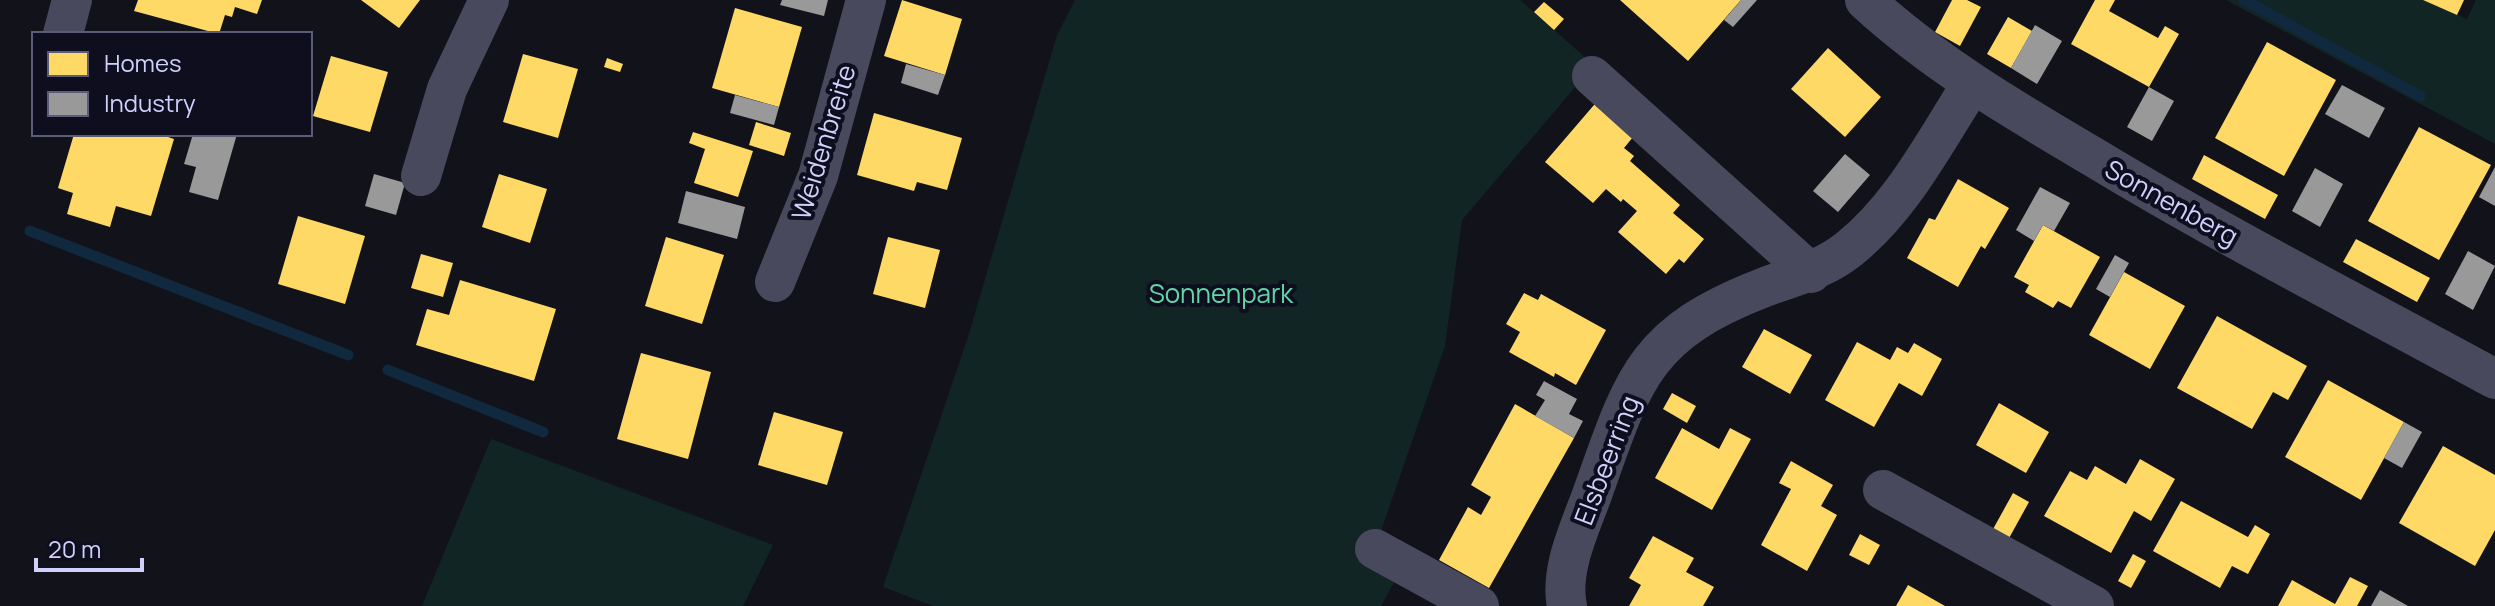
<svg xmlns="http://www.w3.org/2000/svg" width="2495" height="606" viewBox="0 0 2495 606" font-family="Manrope,sans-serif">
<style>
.green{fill:#112624}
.homes{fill:#ffd966}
.industry{fill:#999}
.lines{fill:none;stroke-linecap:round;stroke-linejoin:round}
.stream{stroke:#10293e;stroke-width:11}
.street{stroke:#48495c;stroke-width:40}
.labels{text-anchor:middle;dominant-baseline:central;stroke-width:8;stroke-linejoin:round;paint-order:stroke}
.street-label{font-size:26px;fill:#cfd1fc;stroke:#0e0e1f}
.park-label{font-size:26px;fill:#60d7a8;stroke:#0e0e1f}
</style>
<rect width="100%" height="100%" fill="#12121b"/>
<!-- green -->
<g class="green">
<path d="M1075 0H1520L1594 65 1462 220 1445 346 1373 554 1400 572 1381 606H933L883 587 968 337 1057 35Z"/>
<path d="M2226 0H2423L2467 19 2476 0H2495V144Z"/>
<path d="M491 439 773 545 743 606H422Z"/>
</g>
<!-- homes -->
<g class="homes">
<path d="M138 0H262L257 14 235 7 232 17 225 15 219 34 134 11Z"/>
<path d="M361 0H420L399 28Z"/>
<path d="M902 0 962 19 945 75 884 56Z"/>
<path d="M1620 0H1741L1688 61Z"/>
<path d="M1952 0H1967L1981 7 1960 46 1935 32Z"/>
<path d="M2095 0H2115L2109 11 2158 38 2165 26 2179 34 2149 87 2071 44Z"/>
<path d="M2423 0H2464L2457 15Z"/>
<path d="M1544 2 1564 19 1554 30 1534 12Z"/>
<path d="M735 8 802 27 779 107 712 88Z"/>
<path d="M2008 17 2032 31 2011 68 1987 54Z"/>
<path d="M2267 42 2336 80 2284 176 2215 138Z"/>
<path d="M1828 48 1881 97 1845 137 1791 89Z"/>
<path d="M523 54 578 69 558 138 503 122Z"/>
<path d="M331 56 388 72 370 132 313 116Z"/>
<path d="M607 58 623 64 620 72 604 67Z"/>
<path d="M1600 98 1638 131 1624 148 1634 156 1630 161 1680 205 1673 213 1704 239 1684 263 1679 259 1666 274 1618 232 1637 211 1623 199 1621 202 1606 189 1593 203 1545 162Z"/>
<path d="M874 113 962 138 947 190 917 182 914 191 857 175Z"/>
<path d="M756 122 791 133 784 156 749 145Z"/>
<path d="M2419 127 2491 165 2439 260 2368 221Z"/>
<path d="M693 132 753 151 738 197 694 183 705 149 689 143Z"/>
<path d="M74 134H159L174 139 151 216 116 206 110 227 67 214 73 193 58 188Z"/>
<path d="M2204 155 2278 195 2265 219 2192 179Z"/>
<path d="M499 174 547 189 530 243 482 227Z"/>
<path d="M1958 179 2009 208 1985 249 1981 246 1958 287 1907 258 1929 218 1935 220Z"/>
<path d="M298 216 365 236 345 304 278 284Z"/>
<path d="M2043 225 2100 257 2071 308 2058 301 2053 308 2025 292 2029 285 2014 277Z"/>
<path d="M666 237 724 255 702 324 645 306Z"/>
<path d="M888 237 940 250 925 308 873 294Z"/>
<path d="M2356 239 2430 278 2417 302 2343 262Z"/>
<path d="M421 254 453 263 443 297 411 288Z"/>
<path d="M2124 272 2185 306 2150 369 2089 335Z"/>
<path d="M460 280 556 309 534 381 416 345 427 309 449 315Z"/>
<path d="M1524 293 1538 300 1541 294 1606 330 1576 385 1555 373 1554 377 1509 352 1520 332 1506 324Z"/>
<path d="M2217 316 2307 366 2288 400 2273 392 2252 429 2177 388Z"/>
<path d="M1764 329 1812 355 1790 394 1742 367Z"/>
<path d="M1857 342 1890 360 1897 347 1908 353 1914 343 1942 359 1922 396 1899 383 1874 427 1825 400Z"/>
<path d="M641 353 711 372 688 459 617 439Z"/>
<path d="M2328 380 2404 422 2361 500 2285 457Z"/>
<path d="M1672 393 1696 406 1687 423 1663 409Z"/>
<path d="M1999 403 2049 432 2026 473 1976 445Z"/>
<path d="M1515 404 1574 438 1489 588 1439 560 1468 507 1481 515 1491 497 1471 485Z"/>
<path d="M774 412 843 432 827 485 758 465Z"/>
<path d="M1682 428 1719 449 1730 428 1751 439 1712 510 1655 478Z"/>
<path d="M2443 446 2495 475V530L2475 566 2399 523Z"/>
<path d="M2140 459 2175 479 2151 521 2134 511 2111 553 2044 516 2070 471 2087 480 2095 466 2126 484Z"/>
<path d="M1791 461 1833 485 1821 506 1837 515 1807 571 1761 545 1791 489 1779 483Z"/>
<path d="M2013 493 2029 502 2008 540 1992 531Z"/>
<path d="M2181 501 2248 537 2255 525 2270 534 2248 574 2232 566 2220 588 2153 551Z"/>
<path d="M1860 534 1880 545 1869 565 1849 555Z"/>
<path d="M1653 536 1694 558 1686 572 1714 587 1703 606H1629L1641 585 1629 578Z"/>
<path d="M2133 554 2146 561 2131 588 2118 581Z"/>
<path d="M2350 577 2368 586 2357 606H2278L2292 580 2335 604Z"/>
<path d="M1908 585 1945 606H1896Z"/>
</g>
<!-- industry -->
<g class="industry">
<path d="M782 0H828L824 16 780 5Z"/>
<path d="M1741 0H1757L1733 27 1724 20Z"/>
<path d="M2035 25 2062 41 2037 84 2011 68Z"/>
<path d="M906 64 945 75 938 95 901 83Z"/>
<path d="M2342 85 2385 108 2369 138 2325 114Z"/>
<path d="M2149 87 2174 101 2152 141 2127 127Z"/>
<path d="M735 95 779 107 774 125 730 113Z"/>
<path d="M193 134H237L218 200 189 192 196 167 184 164Z"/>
<path d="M1845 154 1870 175 1838 212 1813 191Z"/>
<path d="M2495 167V206L2479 197Z"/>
<path d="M2315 168 2343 184 2320 227 2292 211Z"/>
<path d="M374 174 405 183 396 215 365 206Z"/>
<path d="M2040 187 2070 203 2054 231 2043 225 2034 241 2016 230Z"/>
<path d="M686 191 745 207 737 239 678 223Z"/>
<path d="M2468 251 2495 266 2473 310 2445 294Z"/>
<path d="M2115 255 2129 263 2110 297 2096 289Z"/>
<path d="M1544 381 1577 399 1569 414 1583 421 1574 438 1535 416 1545 400 1536 395Z"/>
<path d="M2404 422 2422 432 2402 468 2384 458Z"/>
<path d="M2380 590 2408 606H2371Z"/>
</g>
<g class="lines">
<!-- stream -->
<g class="stream">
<path d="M2244 0 2420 96"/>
<path d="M30 231 348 355"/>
<path d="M388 370 543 432"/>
</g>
<!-- street -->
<g class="street">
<path d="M1865 0C1932 62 2012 109 2090 155 2222 235 2359 305 2495 379"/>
<path d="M63 34 72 0"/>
<path d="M1592 76 1811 273"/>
<path d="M421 176 447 89 489 0"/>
<path d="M775 282 818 176 866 0"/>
<path d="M1883 490 2094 606"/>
<path d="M1375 549 1479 606"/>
<path d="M1567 606C1559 568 1582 524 1594 489 1633 379 1645 334 1760 289 1792 276 1820 272 1849 249 1902 207 1935 141 1972 84"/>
</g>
</g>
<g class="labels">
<!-- street labels -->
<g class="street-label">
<text transform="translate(823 142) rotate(-73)">Weidenbreite</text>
<text transform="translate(2172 202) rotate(29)">Sonnenberg</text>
<text transform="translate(1606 460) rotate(-69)">Elsbeerring</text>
</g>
<!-- park labels -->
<g class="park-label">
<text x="1221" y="293">Sonnenpark</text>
</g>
</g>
<!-- legend -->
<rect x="32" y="32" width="280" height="104" fill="#0e0e1f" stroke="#5b5c77" stroke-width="2"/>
<rect x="48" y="52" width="40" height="24" fill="#ffd966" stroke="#5b5c77" stroke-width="2"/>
<text x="104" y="72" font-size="24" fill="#cfd1fc">Homes</text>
<rect x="48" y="92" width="40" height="24" fill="#999999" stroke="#5b5c77" stroke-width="2"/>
<text x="104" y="112" font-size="24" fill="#cfd1fc">Industry</text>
<!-- scale -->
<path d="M36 558v12h106v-12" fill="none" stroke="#cfd1fc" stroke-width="4"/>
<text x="48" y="558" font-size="24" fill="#cfd1fc" stroke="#0e0e1f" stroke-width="6" paint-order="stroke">20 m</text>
</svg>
